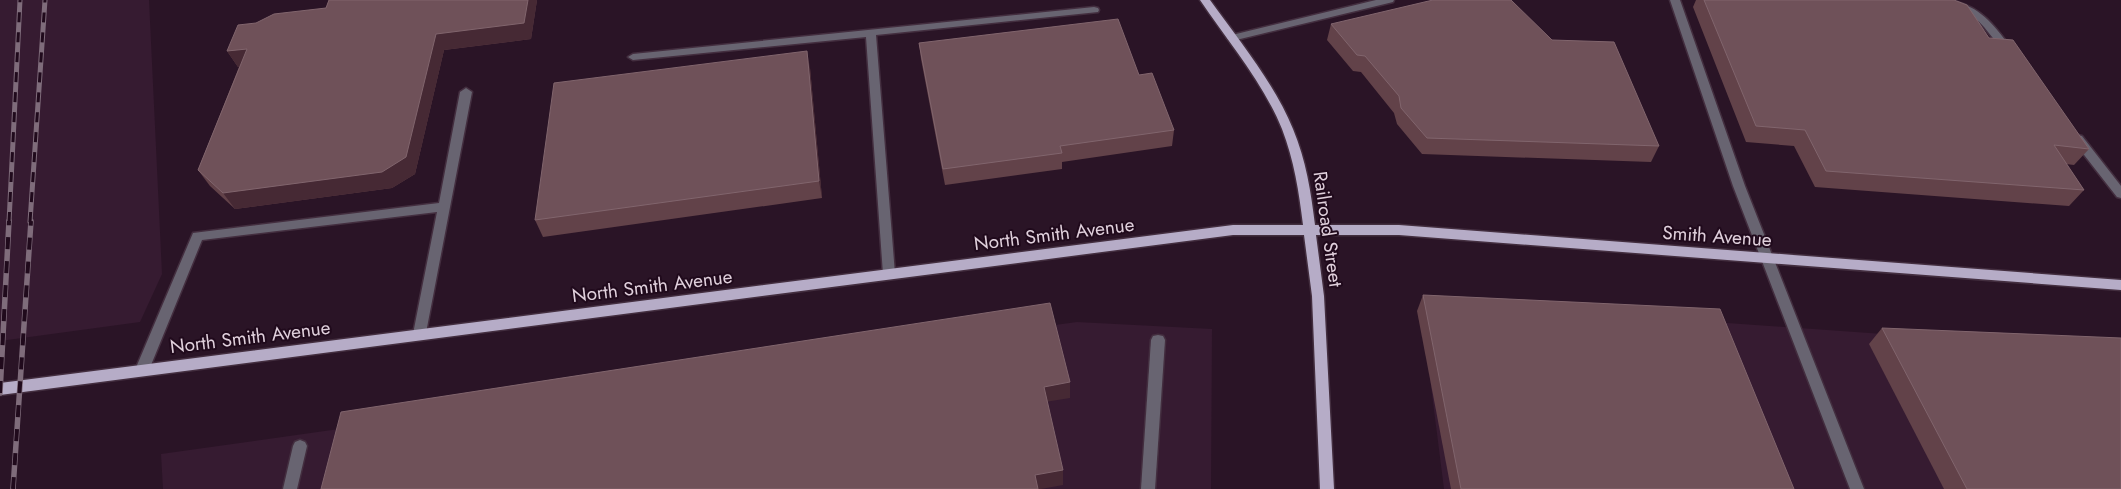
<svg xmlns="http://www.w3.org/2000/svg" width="2121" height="489" viewBox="0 0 2121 489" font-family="Jost,sans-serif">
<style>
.built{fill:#361b31}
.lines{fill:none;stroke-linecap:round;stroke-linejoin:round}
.minor-casing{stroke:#432e3f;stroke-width:3}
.major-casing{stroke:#432e3f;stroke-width:3}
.minor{fill:#686471;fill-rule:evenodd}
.major{fill:#b6acc7;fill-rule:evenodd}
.rail-far1-casing{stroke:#7f6c7b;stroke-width:5}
.rail-casing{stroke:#7f6c7b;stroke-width:5.5}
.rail-far1{stroke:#200a1c;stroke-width:3;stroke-dasharray:10;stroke-linecap:butt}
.rail{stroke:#200a1c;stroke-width:4;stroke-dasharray:12;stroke-linecap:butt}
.wall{fill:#624249}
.shaded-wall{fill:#462934}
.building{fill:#6f5159;stroke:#81656d}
.labels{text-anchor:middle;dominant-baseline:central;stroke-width:4;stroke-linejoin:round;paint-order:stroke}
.street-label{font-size:19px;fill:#e0d0dc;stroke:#200a1c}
</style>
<rect width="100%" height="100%" fill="#2a1426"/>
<!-- built -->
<g class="built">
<path d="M0 0H149L162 274 140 322 0 341Z"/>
<path d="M1447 303 2121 351V489H1444L1423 323Z"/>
<path d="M1077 322 1212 329 1211 489H163L161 454 353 427 785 362Z"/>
</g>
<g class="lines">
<!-- minor casing -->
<g class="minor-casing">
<g id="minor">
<path d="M1376 0H1394L1393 2 1232 41 1227 38 1232 35Z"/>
<path d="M1670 0H1680L1745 186 1864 489H1850L1733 186Z"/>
<path d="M1957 2C1983 9 1996 28 2012 49L2013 51 2012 53H2004C1994 40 1984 24 1970 14 1964 10 1957 9 1952 5Z"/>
<path d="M1094 7 1098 8 1099 10 1098 12 876 35 895 274 894 277H884L883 274 866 37 633 60 628 57 633 54Z"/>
<path d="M466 88 472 92 425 338 420 339 415 338 413 334 437 212 202 240 149 370 147 374 142 376 137 374 135 370 193 233 439 203 460 92Z"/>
<path d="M2078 135 2082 136 2121 186V198L2117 197 2074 142 2072 139 2074 136Z"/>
<path d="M1158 335 1163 336 1165 340 1155 489H1141L1151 340 1153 336Z"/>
<path d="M300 440 305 442 307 446 297 489H283L293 446 295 442Z"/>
</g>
</g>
<!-- major casing -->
<g class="major-casing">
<path id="major" d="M1200 0H1210C1238 39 1275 84 1293 129 1306 160 1311 192 1315 225H1399L2121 280V290L1399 235H1316L1324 296 1334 489H1320L1312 296 1304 235H1233L0 395V383L1233 225H1303C1299 192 1294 160 1282 129 1264 84 1227 40 1200 0Z"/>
</g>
<!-- minor -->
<use href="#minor" class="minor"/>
<!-- major -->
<use href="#major" class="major"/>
<!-- rail-far1 casing -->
<g class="rail-far1-casing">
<g id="rail-far1">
<path d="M9 222 20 0"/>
<path d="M30 222 45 0"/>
</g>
</g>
<!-- rail casing -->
<g class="rail-casing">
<g id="rail">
<path d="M0 393 9 221"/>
<path d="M13 489 31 221"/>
</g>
</g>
<!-- rail-far1 -->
<use href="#rail-far1" class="rail-far1"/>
<!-- rail -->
<use href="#rail" class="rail"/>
</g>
<!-- wall -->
<g class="wall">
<path d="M329 0H537L531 39 444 50 415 174 392 188 235 209 210 186 198 170 239 67H238L227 51 326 8Z"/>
<path d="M1696 0H1954L1989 38 2089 149 2074 165 2066 164 2084 190 2069 206 1815 187 1794 146 1746 142 1693 7Z"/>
<path d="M1331 24 1659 146 1651 162 1422 154 1397 124 1394 113 1361 72 1353 71 1327 40Z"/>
<path d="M919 43 1139 75 1174 130 1172 146 1062 162V169L945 185 921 59Z"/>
<path d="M810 68 822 198 543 237 535 220Z"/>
<path d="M1423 295 1794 489H1451L1417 311Z"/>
<path d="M1882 328 2121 489H1944L1869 344Z"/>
</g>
<!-- shaded-wall -->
<g class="shaded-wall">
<path d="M528 0H537L531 39 444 50 415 174 392 188 235 209 223 193 436 34Z"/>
<path d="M247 49 257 65 238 67 227 51Z"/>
<path d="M807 51 810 68 822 198 819 181Z"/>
<path d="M1070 382V398L1045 402 1044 387Z"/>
<path d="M1063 470V485L1041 489H1036L1035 475Z"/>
</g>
<!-- building -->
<g class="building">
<path d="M329 0H528L524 23 436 34 406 157 382 172 223 193 198 170 247 49 227 51 238 25 256 23 274 14 326 8Z"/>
<path d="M1433 0H1511L1552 40 1614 42 1659 146 1427 138 1401 108 1399 96 1365 56 1357 55 1331 24Z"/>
<path d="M1704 0H1954L1967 5 1989 38 2013 40 2089 149 2054 145 2084 190 1826 171 1805 130 1756 126Z"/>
<path d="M1118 19 1139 75 1152 73 1174 130 1060 146 1062 153 943 169 919 43Z"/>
<path d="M807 51 819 181 535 220 554 83Z"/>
<path d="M1423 295 1720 309 1794 489H1461Z"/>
<path d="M1050 303 1070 382 1044 387 1063 470 1035 475 1038 489H321L341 412Z"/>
<path d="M1882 328 2121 338V489H1967Z"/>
</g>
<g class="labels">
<!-- street labels -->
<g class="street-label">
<text transform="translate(1328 229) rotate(82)">Railroad Street</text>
<text transform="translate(1054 234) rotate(-7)">North Smith Avenue</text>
<text transform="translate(1717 236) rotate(4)">Smith Avenue</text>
<text transform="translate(652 286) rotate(-7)">North Smith Avenue</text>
<text transform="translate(250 337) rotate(-7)">North Smith Avenue</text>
</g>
</g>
</svg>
